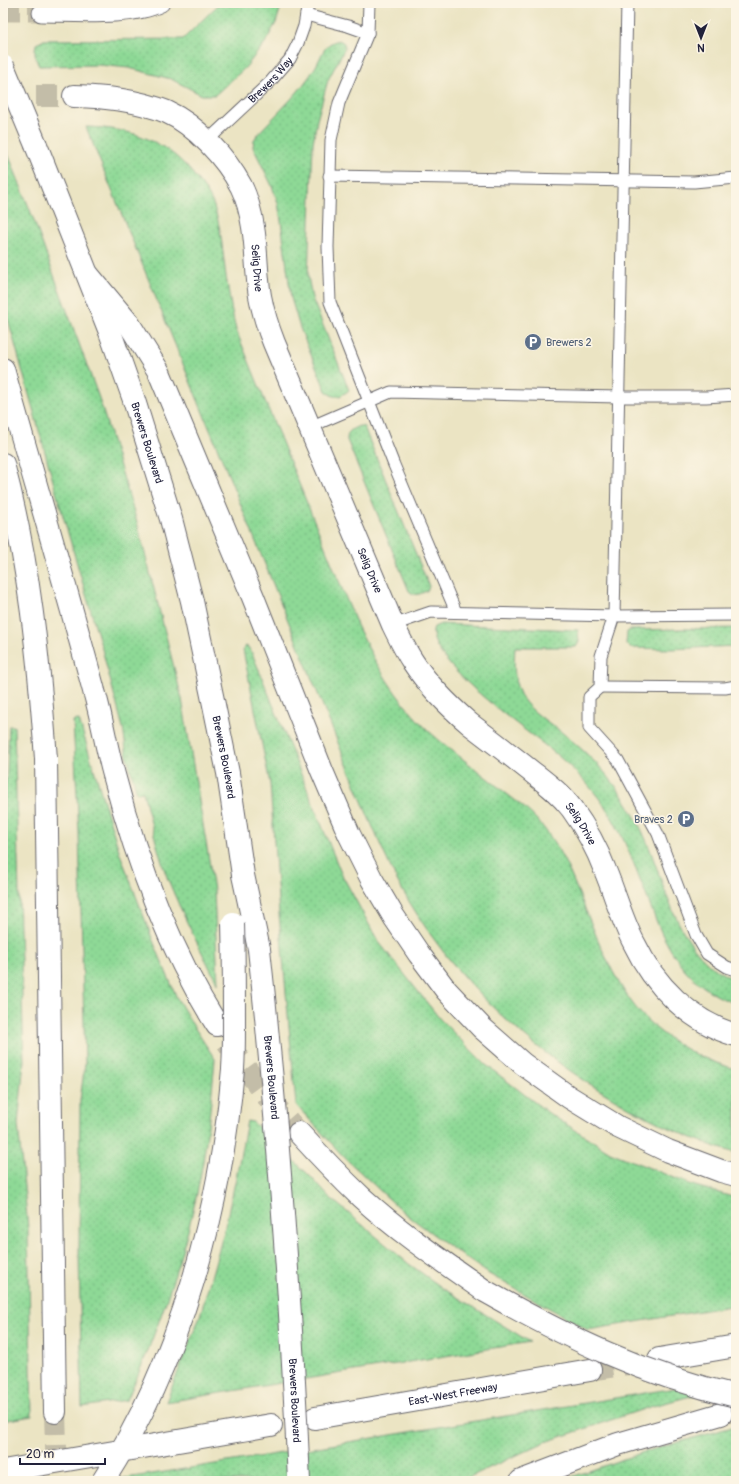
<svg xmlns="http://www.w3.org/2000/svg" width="739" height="1484" viewBox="0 0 739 1484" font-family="Pangolin,sans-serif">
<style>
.grass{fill:url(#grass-dots);stroke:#587e68}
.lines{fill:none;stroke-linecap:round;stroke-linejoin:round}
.pedestrian-tunnel{stroke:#c3bda8;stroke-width:17;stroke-dasharray:17 8;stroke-linecap:butt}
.minor-tunnel{stroke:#c3bda8;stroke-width:22;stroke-dasharray:22 11;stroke-linecap:butt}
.motorway-tunnel{stroke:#c3bda8;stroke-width:22;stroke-dasharray:22 11;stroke-linecap:butt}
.service-casing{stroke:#68666b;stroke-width:13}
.pedestrian-casing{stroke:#68666b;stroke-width:19}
.minor-casing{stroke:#68666b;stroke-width:24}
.motorway-casing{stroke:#68666b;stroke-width:24}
.service{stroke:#fff;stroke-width:11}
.pedestrian{stroke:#fff;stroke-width:17}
.minor{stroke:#fff;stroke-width:22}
.motorway{stroke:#fff;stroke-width:22}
.motorway-bridge-casing{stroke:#68666b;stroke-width:24;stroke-linecap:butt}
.motorway-bridge{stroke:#fff;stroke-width:22}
.labels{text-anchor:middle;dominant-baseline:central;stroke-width:3;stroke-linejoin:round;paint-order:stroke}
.street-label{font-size:11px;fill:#22223b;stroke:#fcf5e5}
.service-label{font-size:11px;fill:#4e5e75;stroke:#fcf5e5;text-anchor:start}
</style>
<defs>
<pattern id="grass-dots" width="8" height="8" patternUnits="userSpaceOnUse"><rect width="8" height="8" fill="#8ed996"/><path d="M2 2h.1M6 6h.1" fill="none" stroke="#7aba82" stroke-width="1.8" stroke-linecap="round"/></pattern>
</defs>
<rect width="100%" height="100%" fill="#fcf5e5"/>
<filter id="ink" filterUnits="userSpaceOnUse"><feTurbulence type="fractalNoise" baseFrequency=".025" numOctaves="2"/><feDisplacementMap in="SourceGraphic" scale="8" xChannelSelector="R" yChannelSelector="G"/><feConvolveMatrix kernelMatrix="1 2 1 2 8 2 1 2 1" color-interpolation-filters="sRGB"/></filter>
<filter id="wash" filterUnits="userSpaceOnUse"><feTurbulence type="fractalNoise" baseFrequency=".012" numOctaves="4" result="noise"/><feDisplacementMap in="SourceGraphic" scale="16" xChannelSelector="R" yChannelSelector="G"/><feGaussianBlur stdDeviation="0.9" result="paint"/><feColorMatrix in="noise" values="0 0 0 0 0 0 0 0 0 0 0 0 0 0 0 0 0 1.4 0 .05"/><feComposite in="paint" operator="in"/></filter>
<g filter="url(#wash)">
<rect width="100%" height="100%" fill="#ebe4c3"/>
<!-- grass -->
<g class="grass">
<path d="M220 3H282L276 23 265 43 245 68 215 95H202L171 79 129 68 99 65 39 66C35 58 34 52 36 44L44 40 183 39Z"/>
<path d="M339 40 344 43 345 48 328 80 317 120 313 143 308 276 312 298 349 390 348 391C340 397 334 399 326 391L300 328 291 298 281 221 278 203 272 186 253 147 254 140 257 135C277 113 301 92 316 66 322 55 324 43 339 40Z"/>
<path d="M86 127C132 128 169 141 197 179 205 189 212 198 215 210 223 235 223 263 228 288 230 302 233 316 236 330L357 625C377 668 401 708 439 740 461 758 485 776 507 794 520 804 533 814 543 827 561 849 571 875 582 901 595 933 607 965 626 994 650 1032 693 1058 736 1069V1153C706 1145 677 1132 649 1118 553 1069 466 997 410 903 393 876 381 846 368 816Z"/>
<path d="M3 146H5L30 210 99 398 137 522 182 699 214 890 218 984C200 949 182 914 167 877 157 850 151 821 143 792L137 793 127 757 123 728 102 649 56 492 3 301Z"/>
<path d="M359 426 364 427 429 586 428 590C421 594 415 597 409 591L347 440C347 431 352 429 359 426Z"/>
<path d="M441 624 578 630 579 642 576 647H515C514 662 513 680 520 694 527 710 552 724 565 735 586 752 606 771 621 794 631 809 640 825 647 842 667 891 680 959 736 980V1004C700 991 679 968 662 934 643 892 630 843 604 805 589 784 571 766 551 750 529 732 421 658 434 627Z"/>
<path d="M736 628V646L671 649 630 648 626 644 627 632 630 630Z"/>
<path d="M245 646 248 647 252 653 341 873 378 941 440 1019 486 1065 550 1114 610 1152 692 1185 736 1198V1305L588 1330 489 1274 453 1249 403 1212 344 1157 296 1105 279 914 270 784 243 650Z"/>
<path d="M79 720 120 854 154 943 177 998 194 1027 215 1059C211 1106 206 1152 196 1198 180 1267 156 1335 127 1400L82 1407 79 1254 80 1100 85 1064 79 833 73 721Z"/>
<path d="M9 726H14L24 1061 18 1124 28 1228 32 1416 3 1421V812L7 772Z"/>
<path d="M247 1121 253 1122 311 1177 328 1196 409 1264 444 1289 530 1342 166 1402 200 1316 223 1235 236 1178Z"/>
<path d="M736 1378V1384L653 1406 545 1442 461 1481H106L191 1468Z"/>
<path d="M736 1426V1481H560L644 1452Z"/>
</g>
</g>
<g filter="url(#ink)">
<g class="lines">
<!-- pedestrian-tunnel -->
<path class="pedestrian-tunnel" d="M3 13H41"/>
<!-- minor-tunnel -->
<path class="minor-tunnel" d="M3 96H74"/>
<!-- motorway-tunnel -->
<g class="motorway-tunnel">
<path d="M227 1042 263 1092 299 1133"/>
<path d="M590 1370 640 1362"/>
<path d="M55 1412 57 1481"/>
<path d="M721 1414 736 1410"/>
</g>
<!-- service casing -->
<g class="service-casing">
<g id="service">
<path d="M369 3 368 33 339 103 331 140 328 247 330 302 394 465 456 612"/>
<path d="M627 3 614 616 601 656 600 687 589 697V728L618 760 658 834 696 935 707 954 727 967 736 970"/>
<path d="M306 15 348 26 368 33"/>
<path id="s1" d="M207 141 270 82 290 59 298 43 304 26 308 3"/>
<path d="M329 176 694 182 736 178"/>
<path d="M310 427 391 392 619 397H706L736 395"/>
<path d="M393 625 431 612 614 616 736 615"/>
<path d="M600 687 725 688 736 686"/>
</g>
</g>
<!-- pedestrian casing -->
<g class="pedestrian-casing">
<path id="pedestrian" d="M41 13C75 13 130 18 161 3"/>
</g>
<!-- minor casing -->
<g class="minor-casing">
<g id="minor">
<path id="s2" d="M74 96C106 97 137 100 167 112 196 125 226 158 241 186 247 198 251 214 253 227 257 250 256 273 260 296 263 312 268 328 274 343L393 625C399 637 405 650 413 662 428 685 449 706 470 724 491 740 512 756 532 772 546 783 561 794 572 809 585 827 597 849 605 870 615 894 622 920 634 943 654 985 690 1022 736 1035"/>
</g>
</g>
<!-- motorway casing -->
<g class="motorway-casing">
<g id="motorway">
<path id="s3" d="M36 145 110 332 133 397 171 519 192 601 214 705 228 773 243 875 259 949"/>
<path d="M89 276 129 324 159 372 253 597 322 771 349 834 371 878 394 917 419 954 446 990 482 1028 523 1064 569 1097 618 1127 668 1151 721 1171 736 1175"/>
<path d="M3 369C33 476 65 583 94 691 102 718 106 747 114 775 137 863 169 949 217 1025"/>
<path d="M3 464C29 560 39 660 46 759L55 1412"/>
<path d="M299 1133C319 1155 339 1176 361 1197 399 1232 442 1261 485 1291"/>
<path d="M659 1359 736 1346"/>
<path id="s4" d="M315 1418 590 1370"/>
<path d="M149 1446 271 1425"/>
<path d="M521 1481 618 1444 721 1414"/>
</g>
</g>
<!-- service -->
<use href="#service" class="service"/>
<!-- pedestrian -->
<use href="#pedestrian" class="pedestrian"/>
<!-- minor -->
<use href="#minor" class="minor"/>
<!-- motorway -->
<use href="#motorway" class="motorway"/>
<!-- motorway-bridge casing -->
<g class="motorway-bridge-casing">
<g id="motorway-bridge">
<path d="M3 66 36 145"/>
<path id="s5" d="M259 949C278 1126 291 1303 299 1481"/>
<path d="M485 1291C566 1337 644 1375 736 1396"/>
<path d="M3 1471 149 1446"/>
<path d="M103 1481C180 1362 221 1209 233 1069 234 1055 234 1040 234 1026 234 992 234 957 233 923"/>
</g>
</g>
<!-- motorway-bridge -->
<use href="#motorway-bridge" class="motorway-bridge"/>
</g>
</g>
<!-- icons -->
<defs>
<g id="parking-disc" transform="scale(0.9)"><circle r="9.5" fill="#5c6f8a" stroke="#fcf5e5"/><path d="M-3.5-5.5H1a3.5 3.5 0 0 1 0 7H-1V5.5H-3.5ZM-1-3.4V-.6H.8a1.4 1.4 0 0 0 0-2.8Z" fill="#fff"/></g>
</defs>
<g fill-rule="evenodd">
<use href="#parking-disc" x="533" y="342"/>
<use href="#parking-disc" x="686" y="819"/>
</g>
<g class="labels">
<!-- street labels -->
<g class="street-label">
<text stroke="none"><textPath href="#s1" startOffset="88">Brewers Way</textPath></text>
<text stroke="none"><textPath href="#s2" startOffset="285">Selig Drive</textPath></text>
<text stroke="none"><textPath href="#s3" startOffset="318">Brewers Boulevard</textPath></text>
<text stroke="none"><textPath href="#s2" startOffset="609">Selig Drive</textPath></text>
<text stroke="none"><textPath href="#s3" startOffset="642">Brewers Boulevard</textPath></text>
<text stroke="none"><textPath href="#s2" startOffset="945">Selig Drive</textPath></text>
<text stroke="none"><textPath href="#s5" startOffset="129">Brewers Boulevard</textPath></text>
<text stroke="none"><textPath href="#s4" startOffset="140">East-West Freeway</textPath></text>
<text stroke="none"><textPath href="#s5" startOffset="453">Brewers Boulevard</textPath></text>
</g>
<!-- service labels -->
<g class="service-label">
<text x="546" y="342">Brewers 2</text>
<text x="673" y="819" text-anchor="end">Braves 2</text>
</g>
</g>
<!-- margin -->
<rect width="739" height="1484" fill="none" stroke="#fcf5e5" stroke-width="16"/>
<!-- north arrow -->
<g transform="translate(701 38) rotate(180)" stroke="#fcf5e5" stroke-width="3" paint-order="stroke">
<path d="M0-3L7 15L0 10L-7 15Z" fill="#22223b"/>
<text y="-6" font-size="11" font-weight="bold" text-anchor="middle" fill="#22223b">N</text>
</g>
<!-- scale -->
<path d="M20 1458v6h85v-6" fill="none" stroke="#22223b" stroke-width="2"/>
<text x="26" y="1458" font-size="12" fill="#22223b" stroke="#fcf5e5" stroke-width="3" paint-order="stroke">20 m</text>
</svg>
